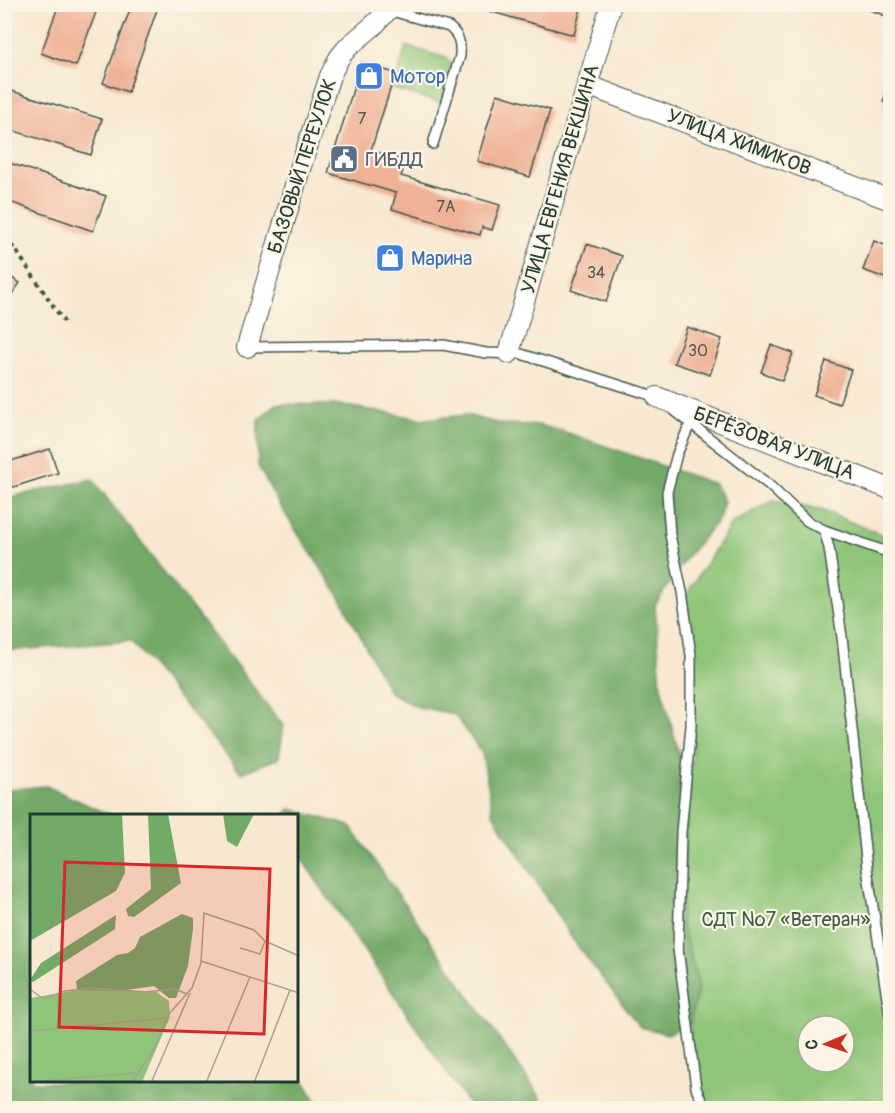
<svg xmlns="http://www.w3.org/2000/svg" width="895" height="1113" viewBox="0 0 895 1113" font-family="Pangolin,sans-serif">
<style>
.green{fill:#8fc578;stroke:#578156;stroke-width:1.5;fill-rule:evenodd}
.forest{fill:#73aa68;stroke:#49744e;stroke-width:1.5}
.building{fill:#efb296}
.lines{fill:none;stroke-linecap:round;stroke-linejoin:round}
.service-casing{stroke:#40574c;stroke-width:12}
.minor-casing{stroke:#40574c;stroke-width:22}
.path{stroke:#40574c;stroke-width:4;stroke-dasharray:4.5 4.5;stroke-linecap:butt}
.service{stroke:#fff;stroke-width:9}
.minor{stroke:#fff;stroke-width:20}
.labels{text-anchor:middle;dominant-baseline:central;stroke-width:4.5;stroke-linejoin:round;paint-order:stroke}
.number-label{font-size:16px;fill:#535a4c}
.shop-label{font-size:20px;fill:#366cbe;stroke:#fcf5e5;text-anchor:start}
.street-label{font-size:20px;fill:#1f3d34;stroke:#fcf5e5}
.service-label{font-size:20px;fill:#4e5e75;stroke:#fcf5e5;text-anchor:start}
.park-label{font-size:20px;fill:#3b5f45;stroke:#fcf5e5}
.inset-road{fill:none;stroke:#a1a492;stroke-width:1.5}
.view{fill:#d62828;fill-opacity:0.15;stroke:#d62828;stroke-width:3}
.inset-edge{fill:none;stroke:#1f3d34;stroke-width:3}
</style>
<rect width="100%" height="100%" fill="#fcf5e5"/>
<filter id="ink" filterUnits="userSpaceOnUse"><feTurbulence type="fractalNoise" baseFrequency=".0167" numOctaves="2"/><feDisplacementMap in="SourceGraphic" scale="12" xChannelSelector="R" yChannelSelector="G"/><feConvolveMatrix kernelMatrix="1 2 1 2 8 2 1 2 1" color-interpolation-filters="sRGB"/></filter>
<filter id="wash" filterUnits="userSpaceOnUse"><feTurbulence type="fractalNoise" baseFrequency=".008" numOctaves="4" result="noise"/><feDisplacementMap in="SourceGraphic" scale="24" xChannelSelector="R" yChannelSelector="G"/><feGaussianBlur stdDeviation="1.35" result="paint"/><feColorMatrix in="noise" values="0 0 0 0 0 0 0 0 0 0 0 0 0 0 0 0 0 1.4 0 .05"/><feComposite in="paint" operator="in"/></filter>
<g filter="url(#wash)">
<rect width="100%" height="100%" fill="#f8e8d1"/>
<!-- green -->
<g class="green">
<path d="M406 46 446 58 452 63V70L442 103 390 88 393 80 396 81Z"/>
<path d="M772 501 821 510 890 538V1108H700L680 954 684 809 693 752 686 595 732 523ZM808 1026H844V1062H808Z"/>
</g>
<!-- forest -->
<g class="forest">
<path d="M276 404 339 405 424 419 466 415 501 424 538 425 562 431 715 484 724 501 719 519 686 558 655 605 661 686 689 791 681 922 699 985 690 1023 668 1034 640 1027 573 940 493 814 482 753 454 714 418 707 389 692 340 597 280 506 258 466V420Z"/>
<path d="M92 479 284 727 279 758 241 773 131 641 5 651V498Z"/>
<path d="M46 786 112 816H32V1082H297V1071L321 1108H5V790Z"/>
<path d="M290 809 350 826 548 1108H471L297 852V816H285Z"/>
</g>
<g id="blocks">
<!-- building -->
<g class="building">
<path d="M59 4H99L76 66 41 53Z"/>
<path d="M132 4H159L128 92 103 83Z"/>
<path d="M463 4H582L574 35Z"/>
<path d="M868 4H890L889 17 867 9Z"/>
<path d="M361 63 398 74 396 81 393 80 371 150 406 161 401 176 500 205 492 230 482 227 480 235 392 209 396 193 328 173Z"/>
<path d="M888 86H890V104L883 102Z"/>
<path d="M5 89 102 119 91 155 5 128Z"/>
<path d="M497 94 550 110 530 177 477 161Z"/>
<path d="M4 161 106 196 93 231 4 200Z"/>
<path d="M874 241 890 247V280L863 270Z"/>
<path d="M587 244 622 256 606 302 571 290Z"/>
<path d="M4 273 20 283 4 305Z"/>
<path d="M687 327 722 339 710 375 674 363Z"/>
<path d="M771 345 793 353 782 381 761 372Z"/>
<path d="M826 361 851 370 839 404 814 395Z"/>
<path d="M50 449 58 473 7 489 4 480V463Z"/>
</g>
</g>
</g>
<g filter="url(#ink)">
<use href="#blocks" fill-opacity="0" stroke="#40574c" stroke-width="1.5"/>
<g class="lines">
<!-- service casing -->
<g class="service-casing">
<g id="service">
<path d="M388 10 449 27C459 35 461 43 460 56L433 144"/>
<path d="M247 347 443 345 486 353 521 354 657 397"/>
<path d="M675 411 769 485 807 521 824 530 890 553"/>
<path d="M690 424 677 454 667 492 670 535 682 592 691 655V726L681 832 678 949 696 1088 705 1108"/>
<path d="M824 530 829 548 842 637 867 868 890 1017"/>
</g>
</g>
<!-- minor casing -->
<g class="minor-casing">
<g id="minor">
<path d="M587 85 890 200"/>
<path d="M247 347 299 172 330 76 339 58 348 47 374 25 388 10 391 4"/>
<path d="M509 353 611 4"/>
<path d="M657 397 890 489"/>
</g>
</g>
<!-- path -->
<path class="path" d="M4 239 15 249 64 322"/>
<!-- service -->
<use href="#service" class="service"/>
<!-- minor -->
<use href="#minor" class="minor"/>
</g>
</g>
<!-- icons -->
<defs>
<g id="shop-square" transform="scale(1.5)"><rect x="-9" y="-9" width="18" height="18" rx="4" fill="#3f7fe0" stroke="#fcf5e5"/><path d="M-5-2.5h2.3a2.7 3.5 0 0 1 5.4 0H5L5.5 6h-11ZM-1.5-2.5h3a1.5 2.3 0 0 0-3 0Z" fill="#fff"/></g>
<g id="civic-square" transform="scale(1.5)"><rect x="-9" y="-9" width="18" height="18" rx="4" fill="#5c6f8a" stroke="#fcf5e5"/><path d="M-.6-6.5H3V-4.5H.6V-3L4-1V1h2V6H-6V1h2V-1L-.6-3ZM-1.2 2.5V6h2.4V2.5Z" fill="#fff"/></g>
</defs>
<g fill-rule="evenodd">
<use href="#shop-square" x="369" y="76"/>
<use href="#civic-square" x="344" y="159"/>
<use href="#shop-square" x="390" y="258"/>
</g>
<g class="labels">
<!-- number labels -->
<g class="number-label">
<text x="362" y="119">7</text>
<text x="446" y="207">7А</text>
<text x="596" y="273">34</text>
<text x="698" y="351">30</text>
</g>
<!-- shop labels -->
<g class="shop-label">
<text x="390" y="76">Мотор</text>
<text x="411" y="258">Марина</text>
</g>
<!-- street labels -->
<g class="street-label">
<text transform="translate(739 142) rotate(21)">УЛИЦА ХИМИКОВ</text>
<text transform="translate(302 166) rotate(-72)">БАЗОВЫЙ ПЕРЕУЛОК</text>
<text transform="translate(560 179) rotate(-74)">УЛИЦА ЕВГЕНИЯ ВЕКШИНА</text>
<text transform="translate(774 443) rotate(21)">БЕРЁЗОВАЯ УЛИЦА</text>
</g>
<!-- service labels -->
<g class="service-label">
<text x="365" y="159">ГИБДД</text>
</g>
<!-- park labels -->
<g class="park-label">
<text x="786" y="919">СДТ №7 «Ветеран»</text>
</g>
</g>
<!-- overview -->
<g transform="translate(30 814)">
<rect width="268" height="268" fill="#f8e8d1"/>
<path d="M60 174 126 178 139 187 140 203 112 268H0V184Z" fill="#8fc578"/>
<path d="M0 0H92L95 59 86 77 0 127ZM118 0H138L151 69 104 103 98 102 96 95 121 75ZM193 0H224L207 33 197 27ZM152 100 163 104V115L158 152 146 184H139L124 172 90 177 47 176 46 167 87 141 98 139 105 134 110 123ZM86 101 85 115 3 168 0 166 11 149Z" fill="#73aa68"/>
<path class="inset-road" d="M210 134 230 140 235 127M171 147 269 179M0 175 13 185 35 177 60 174 115 178 145 175 157 180M0 217 137 204M0 268 106 259M101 269 124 236 138 201 162 174 171 149 174 99 224 116 235 127 269 142M121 269 160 179M176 269 220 163M224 269 260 176"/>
<path class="view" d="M35 48 240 55 234 220 29 213Z"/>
<rect width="268" height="268" class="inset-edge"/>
</g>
<!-- margin -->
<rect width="895" height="1113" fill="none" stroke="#fcf5e5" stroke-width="24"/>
<!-- north arrow -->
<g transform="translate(826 1044) rotate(268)"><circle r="28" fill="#fcf5e5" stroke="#a4ab9e" stroke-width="1.5"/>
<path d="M0-4.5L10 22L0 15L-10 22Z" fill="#c8321e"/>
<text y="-9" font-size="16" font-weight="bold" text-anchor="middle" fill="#1f3d34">С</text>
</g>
</svg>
